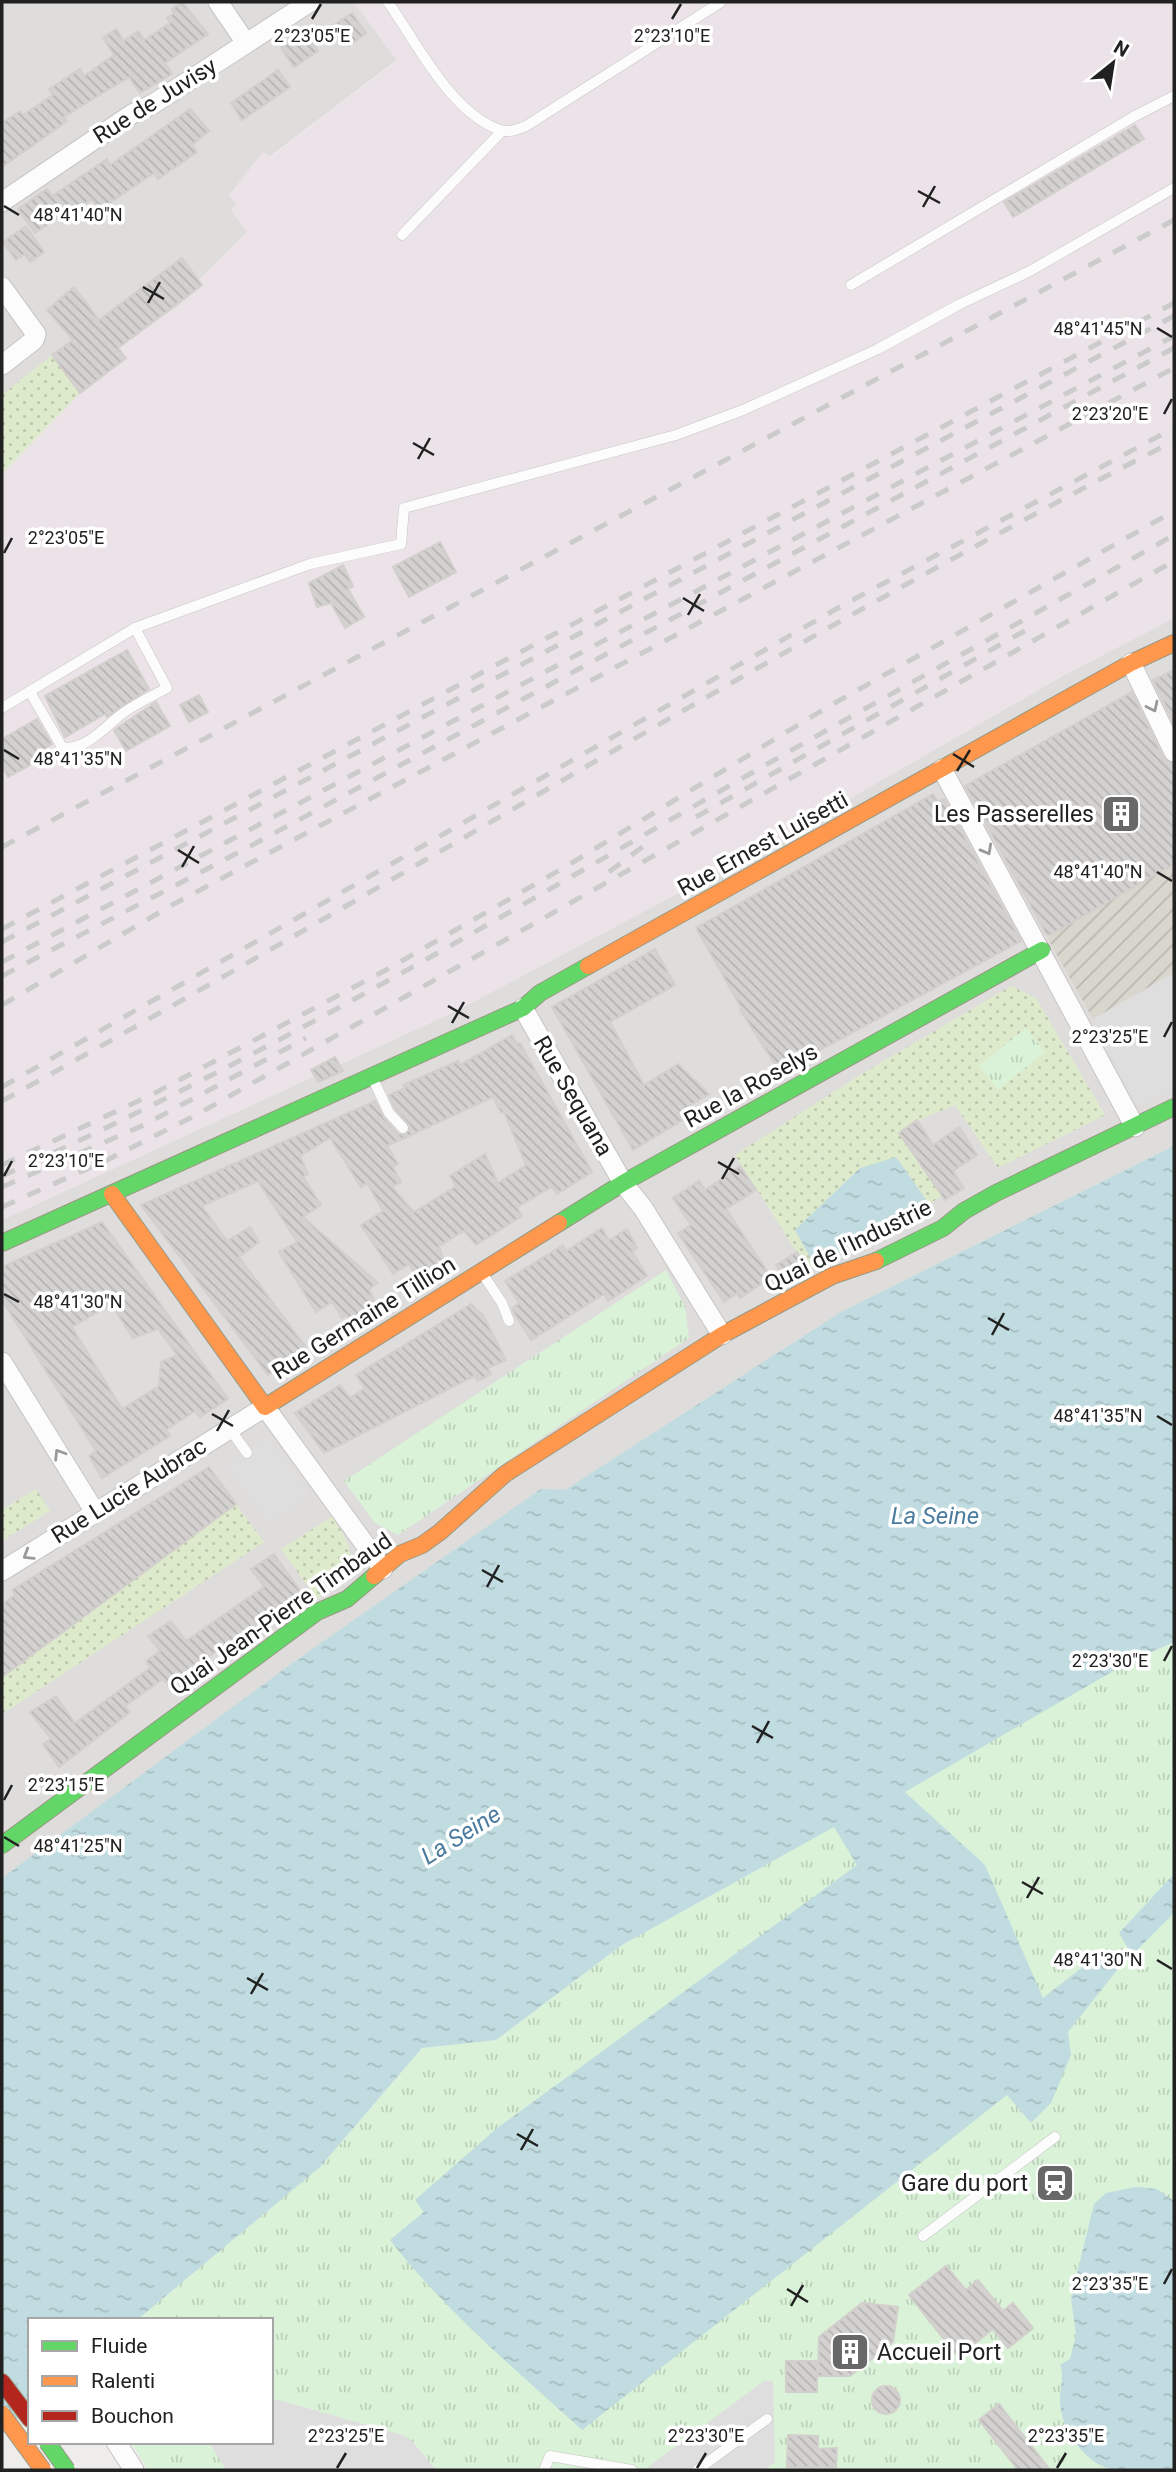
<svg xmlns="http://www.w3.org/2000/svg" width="1176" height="2472" viewBox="0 0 1176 2472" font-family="Roboto,sans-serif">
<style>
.residential{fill:#dedddc}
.railway{fill:#ece3e9}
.construction{fill:url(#construction-furrows)}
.grass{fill:url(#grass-dots)}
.park{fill:url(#park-tufts)}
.parking{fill:#dfdede}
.water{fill:url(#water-ripples)}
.building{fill:url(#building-back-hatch);stroke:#d2cfcc;stroke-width:2;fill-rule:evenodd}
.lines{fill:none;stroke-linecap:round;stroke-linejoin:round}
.lane-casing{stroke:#c6c5c4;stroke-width:11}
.street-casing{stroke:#c6c5c4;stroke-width:21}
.fast-casing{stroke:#999883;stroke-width:18}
.slow-casing{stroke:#999883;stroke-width:18}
.jam-casing{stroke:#999883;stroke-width:18}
.lane{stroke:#fdfcfc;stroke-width:10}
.street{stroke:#fdfcfc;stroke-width:19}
.fast{stroke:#63d668;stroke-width:16}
.slow{stroke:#ff974d;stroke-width:16}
.jam{stroke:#b3261e;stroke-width:16}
.rail{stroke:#cbcbcb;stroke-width:5;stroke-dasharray:14 14;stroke-linecap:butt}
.fast-bridge-casing{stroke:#999883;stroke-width:18;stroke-linecap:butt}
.slow-bridge-casing{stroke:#999883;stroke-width:18;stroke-linecap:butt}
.fast-bridge{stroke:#63d668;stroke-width:16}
.slow-bridge{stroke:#ff974d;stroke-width:16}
.oneway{stroke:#9a9999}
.ticks{fill:none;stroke:#212121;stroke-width:2.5}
.labels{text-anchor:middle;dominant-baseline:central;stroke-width:7;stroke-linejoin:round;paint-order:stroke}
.street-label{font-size:23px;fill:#212121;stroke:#fff}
.poi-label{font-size:23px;fill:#212121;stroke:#fff;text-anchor:end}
.water-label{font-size:24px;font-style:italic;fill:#4b7b9e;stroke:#fff}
.ticks-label{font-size:18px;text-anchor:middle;fill:#212121;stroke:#fff;stroke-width:7;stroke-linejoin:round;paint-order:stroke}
</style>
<defs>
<pattern id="construction-furrows" width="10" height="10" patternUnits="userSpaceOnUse" patternTransform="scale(1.75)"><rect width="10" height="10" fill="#d8d6cd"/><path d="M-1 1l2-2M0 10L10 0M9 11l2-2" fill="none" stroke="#b9b7b0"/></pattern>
<pattern id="grass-dots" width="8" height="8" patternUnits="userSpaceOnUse" patternTransform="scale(1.75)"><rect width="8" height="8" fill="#deeacc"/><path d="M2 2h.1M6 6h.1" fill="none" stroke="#bec8af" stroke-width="1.8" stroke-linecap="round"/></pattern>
<pattern id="park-tufts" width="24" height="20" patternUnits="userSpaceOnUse" patternTransform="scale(1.75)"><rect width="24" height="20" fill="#daf2d8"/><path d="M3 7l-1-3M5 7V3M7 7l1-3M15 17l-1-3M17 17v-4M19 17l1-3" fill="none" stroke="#bbcfb9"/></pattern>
<pattern id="water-ripples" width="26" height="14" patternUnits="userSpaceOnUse" patternTransform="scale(1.75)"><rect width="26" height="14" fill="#c0dce0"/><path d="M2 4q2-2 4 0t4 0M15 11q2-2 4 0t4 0" fill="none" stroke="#a5bcc0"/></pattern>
<pattern id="building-back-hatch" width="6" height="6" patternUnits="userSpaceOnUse" patternTransform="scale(1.75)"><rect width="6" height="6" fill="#d4d2d0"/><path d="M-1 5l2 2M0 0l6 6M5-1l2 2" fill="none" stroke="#b6b4b2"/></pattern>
</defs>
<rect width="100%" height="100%" fill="#efedeb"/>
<!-- residential -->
<g class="residential">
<path d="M2 2H354L397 60 269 157 263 152 237 205 231 209 247 232 199 280 202 285 180 305 119 348 126 358 80 393 2 474Z"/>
<path d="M1174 618V1395L2 2184V1220L456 1011 778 840 1064 675Z"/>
</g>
<!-- railway -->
<path class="railway" d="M354 2H1174V618L1064 675 778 840 456 1011 2 1220V474L80 393 126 358 118 348 180 305 202 285 199 280 247 232 231 208 237 205 229 195 263 152 270 157 397 61Z"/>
<!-- construction -->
<path class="construction" d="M1174 864V973L1093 1019 1047 937Z"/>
<!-- grass -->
<g class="grass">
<path d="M52 355 80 393 2 474V395Z"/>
<path d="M1011 986 1036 998 1105 1115 998 1168 955 1105 917 1121 942 1196 929 1204 896 1157 796 1230 815 1266 808 1270 735 1155 860 1075Z"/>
<path d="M36 1489 50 1511 2 1541V1510Z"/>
<path d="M236 1504 264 1542 2 1714V1677Z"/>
<path d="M332 1517C360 1556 356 1571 317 1599L281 1549Z"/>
</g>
<!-- park -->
<g class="park">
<path d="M1026 1028 1045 1052 998 1090 979 1066Z"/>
<path d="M666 1270 685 1307 689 1338 398 1535 375 1523 344 1481Z"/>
<path d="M1174 1642V2470H148L131 2442H271V2320H137L320 2167 422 2048 496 2040 622 1945 1127 1663Z"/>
</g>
<!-- parking -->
<g class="parking">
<path d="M1174 973V1087L1138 1105 1093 1019Z"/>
<path d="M266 1437 308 1494 269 1523 228 1467Z"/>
<path d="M764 2381H773L775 2462 764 2470H644Z"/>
<path d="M271 2398 403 2435 411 2440 436 2470H226L209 2442H271Z"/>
</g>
<!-- water -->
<g class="water">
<path d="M1174 1146V1642L1127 1663 905 1792 985 1865 1043 1998 1107 1948 1118 1969 1068 2032 1071 2055 1051 2103 1031 2123 1007 2095 582 2430C515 2369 446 2312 390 2240L424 2212 415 2200 496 2129 857 1865 834 1827 622 1945 496 2040 422 2048 320 2167 137 2320H30V2409L2 2430V1878L291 1664 541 1489 565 1490 841 1312Z"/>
<path d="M896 1157 929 1204 815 1266 795 1230 860 1168Z"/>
<path d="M1174 1874V1913L1132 1955 1119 1933Z"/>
<path d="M1136 2187 1157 2189 1174 2201V2470C1155 2470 1133 2472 1114 2470 1086 2465 1061 2430 1060 2402 1059 2390 1065 2376 1060 2365L1070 2359 1076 2335 1071 2298 1094 2204 1106 2193Z"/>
</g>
<!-- building -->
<g class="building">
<path d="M182 2 208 34 165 63 172 74 140 93 129 77 64 117 67 121 2 167V123L20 111 23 115 53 95 49 89 80 69 84 76 114 55 103 38 116 29 124 41 138 31 144 40 170 23 167 18 174 13 172 9Z"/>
<path d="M352 13 366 33 349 46 334 25Z"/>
<path d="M304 32 318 51 294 67 281 48Z"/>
<path d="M278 70 290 87 242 120 231 103Z"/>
<path d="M190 109 209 131 192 145 197 152 158 179 154 173 99 210 92 199 75 211 73 208 35 233 18 209 47 189 52 196 107 159 110 165Z"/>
<path d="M1135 125 1144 139 1013 217 1004 202Z"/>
<path d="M26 226 44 252 30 262 25 254 16 260 3 242Z"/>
<path d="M182 258 202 285 118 348 126 358 80 393 52 355 73 340 47 310 74 287 99 320Z"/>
<path d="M440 542 456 572 409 597 393 567Z"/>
<path d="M343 565 353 586 348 589 364 617 345 628 331 603 317 607 309 583Z"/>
<path d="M127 650 149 689 107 717 105 714 65 737 45 696Z"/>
<path d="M1174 670V724L1153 680Z"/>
<path d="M1132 692 1163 757 1174 764V864L1050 935 1046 934 965 786Z"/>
<path d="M199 695 208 712 189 722 180 705Z"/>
<path d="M156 702 170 726 126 751 114 730Z"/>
<path d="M37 719 52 744 46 747 47 756 8 777 2 765V739Z"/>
<path d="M933 794 938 802 944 799 1021 941 780 1072 740 1010 742 1009 696 928Z"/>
<path d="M655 949 675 985 610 1022 644 1085 678 1064 709 1094 686 1108 691 1115 633 1150 552 1007Z"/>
<path d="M512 1035 517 1044 520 1043 592 1172 557 1194 552 1187 517 1207 522 1216 476 1245 464 1231 439 1246 445 1265 420 1282 409 1264 393 1274 361 1225 383 1211 367 1183 361 1187 330 1138 300 1156 308 1174 303 1177 321 1205 303 1217 378 1283 369 1289 377 1307 352 1324 347 1315 342 1318 332 1302 316 1312 279 1252 297 1242 258 1181 202 1206 227 1241 250 1227 259 1242 239 1257 305 1346 290 1357 293 1361 268 1375 141 1205 375 1101 384 1118 398 1134 405 1135 410 1126 395 1109 389 1095 405 1088 403 1085 458 1061 460 1065ZM493 1097 501 1113 504 1112 526 1165 498 1183 485 1154 450 1176 456 1186 414 1212 392 1187 401 1182 393 1167 398 1164 387 1146Z"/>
<path d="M335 1057 343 1071 318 1082 311 1070Z"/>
<path d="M917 1120 933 1145 959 1127 977 1155 953 1171 964 1188 945 1200 899 1133Z"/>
<path d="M740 1166 756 1190 726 1209 771 1277 740 1298 737 1293 724 1302 678 1233 691 1225 673 1198 699 1181 705 1190Z"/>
<path d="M102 1222 228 1399 200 1417 195 1411 166 1430 170 1436 102 1478 89 1456 96 1451 2 1300V1267ZM111 1304 133 1338 158 1329 177 1355 161 1362 159 1386 122 1409 72 1327Z"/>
<path d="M602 1228 609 1240 627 1229 637 1248 632 1251 647 1276 608 1301 604 1294 531 1340 514 1313 512 1308 519 1303 505 1281 563 1245 566 1251Z"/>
<path d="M797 1252 808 1270 786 1281 776 1265Z"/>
<path d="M471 1304 483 1315 506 1360 488 1368 491 1374 478 1381 474 1376 324 1453 295 1413 340 1385 350 1398 365 1388 356 1375Z"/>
<path d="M209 1467 236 1504 2 1677V1604L15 1595 12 1590Z"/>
<path d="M274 1554 306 1599 295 1608 292 1604 237 1643 234 1639 168 1685 163 1679 125 1706 130 1712 59 1767 43 1744 51 1739 30 1712 56 1696 75 1723 151 1667 146 1661 160 1651 148 1636 171 1621 186 1641 264 1587 251 1569Z"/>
<path d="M946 2266 966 2290 978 2280 1003 2311 1013 2303 1033 2328 1008 2348 993 2329 958 2357 909 2295Z"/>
<path d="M862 2303 898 2307 893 2342 850 2376H818L819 2337Z"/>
<rect x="786" y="2361" width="31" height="31"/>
<circle cx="886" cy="2400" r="14"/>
<path d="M999 2404 1050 2470H1018L979 2420Z"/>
<path d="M788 2435 818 2436V2449L837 2448 836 2467H787Z"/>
</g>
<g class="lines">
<!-- lane casing -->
<g class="lane-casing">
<g id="lane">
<path d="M388 2C417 43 450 112 500 130 509 133 518 129 526 126L721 2"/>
<path d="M402 235 502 131"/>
<path d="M851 285 1133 117 1174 96"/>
<path d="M30 692 62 747C83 752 104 728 118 717 132 705 151 697 167 688L135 628"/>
<path d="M2 708 135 628 310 564 401 544 404 508 676 435 743 410 878 349 960 304 1030 271 1174 188"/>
<path d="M373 1079 389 1113 403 1128"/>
<path d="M482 1273 502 1303 509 1321"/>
<path d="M230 1429 247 1453"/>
<path d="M923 2236 1055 2137"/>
<path d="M544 2470 550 2456 632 2470"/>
<path d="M697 2470 767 2419"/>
</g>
</g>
<!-- street casing -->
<g class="street-casing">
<g id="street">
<path d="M218 2 246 43"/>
<path d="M2 202 132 114 153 104 310 2"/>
<path d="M2 287 36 334 34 340 2 365"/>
<path d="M1131 663 1174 752"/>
<path d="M942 769 1135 1127"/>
<path d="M523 1008 623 1183 643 1208 722 1335"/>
<path d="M2 1362 95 1512"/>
<path d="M2 1571 265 1407 383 1569"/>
<path d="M116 2442 134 2470"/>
</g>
</g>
<!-- fast casing -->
<g class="fast-casing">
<g id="fast">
<path d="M559 1223 623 1183 1042 950"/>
<path d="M2 1243 523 1008 540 993 588 966"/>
<path d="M876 1261 943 1228 964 1211 996 1193 1174 1107"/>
<path d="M2 1845 317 1612 347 1599 374 1576"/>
</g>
</g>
<!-- slow casing -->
<g class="slow-casing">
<g id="slow">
<path d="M588 966 1131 663 1174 643"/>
<path d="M112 1194 265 1407 559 1223"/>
<path d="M374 1576 400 1554 422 1545 440 1532 505 1474 722 1335 832 1276 876 1261"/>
</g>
</g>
<!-- jam casing -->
<g class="jam-casing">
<path id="jam" d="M2 2382 30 2419"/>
</g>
<!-- lane -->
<use href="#lane" class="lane"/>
<!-- street -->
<use href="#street" class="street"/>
<!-- fast -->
<use href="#fast" class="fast"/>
<!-- slow -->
<use href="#slow" class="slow"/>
<!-- jam -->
<use href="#jam" class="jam"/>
<!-- rail -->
<g class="rail">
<path d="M696 817 1028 629"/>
<path d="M2 847 1174 220"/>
<path d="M609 872 645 845"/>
<path d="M2 929 1174 303"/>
<path d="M2 942 1174 316"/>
<path d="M2 962 1174 336"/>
<path d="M2 976 243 850 1174 348"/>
<path d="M2 1005 172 905 1174 368"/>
<path d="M2 1087 845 604 1174 428"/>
<path d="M2 1101C395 885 775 646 1174 441"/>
<path d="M2 1165 153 1094 386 970 565 867 826 708 1174 511"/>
<path d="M2 1176C236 1072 456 943 677 816 842 720 1009 629 1174 535"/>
<path d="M2 1187 144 1125 306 1038"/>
<path d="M2 1207 107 1160 198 1114 1174 561"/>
</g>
<!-- fast-bridge casing -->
<g class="fast-bridge-casing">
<path id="fast-bridge" d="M47 2442 67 2470"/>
</g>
<!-- slow-bridge casing -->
<g class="slow-bridge-casing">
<path id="slow-bridge" d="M2 2414 43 2470"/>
</g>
<!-- fast-bridge -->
<use href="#fast-bridge" class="fast-bridge"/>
<!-- slow-bridge -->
<use href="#slow-bridge" class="slow-bridge"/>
</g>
<!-- one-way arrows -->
<defs><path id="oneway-chevron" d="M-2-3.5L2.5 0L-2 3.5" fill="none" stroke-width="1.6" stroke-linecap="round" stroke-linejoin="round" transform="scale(1.75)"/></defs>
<g class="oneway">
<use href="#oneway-chevron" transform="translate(1153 707) rotate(64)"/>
<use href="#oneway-chevron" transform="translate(987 850) rotate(61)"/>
<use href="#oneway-chevron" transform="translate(59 1454) rotate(-122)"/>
<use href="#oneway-chevron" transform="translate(28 1555) rotate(148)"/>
</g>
<!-- ticks -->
<path class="ticks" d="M312 19 321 4M672 19 681 4M918 191 940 203M4 206 19 215M923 207 935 186M143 287 164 299M148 303 160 282M1157 328 1172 337M1164 414 1172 399M413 443 434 455M418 459 430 438M4 553 12 538M683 598 704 611M688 615 700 594M4 750 19 759M953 754 974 767M957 771 970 750M178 850 199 863M182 867 194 846M1157 872 1172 881M448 1006 469 1018M452 1023 464 1002M1164 1037 1172 1022M718 1162 739 1174M4 1176 12 1161M722 1179 734 1158M4 1294 19 1302M988 1318 1009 1330M992 1335 1004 1313M212 1414 233 1426M1157 1416 1172 1425M217 1431 229 1410M482 1570 503 1582M487 1587 499 1565M1164 1661 1172 1646M752 1726 773 1738M757 1743 769 1721M4 1800 12 1785M4 1837 19 1846M1022 1882 1043 1894M1027 1898 1039 1877M1157 1960 1172 1969M247 1978 268 1990M251 1994 263 1973M517 2134 538 2146M521 2150 533 2129M1164 2284 1172 2269M787 2289 808 2302M791 2306 803 2285M337 2468 346 2453M697 2468 706 2453M1057 2468 1066 2453"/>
<!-- icons -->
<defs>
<g id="building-square" transform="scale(2.0125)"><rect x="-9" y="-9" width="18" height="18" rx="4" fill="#696868" stroke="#fff"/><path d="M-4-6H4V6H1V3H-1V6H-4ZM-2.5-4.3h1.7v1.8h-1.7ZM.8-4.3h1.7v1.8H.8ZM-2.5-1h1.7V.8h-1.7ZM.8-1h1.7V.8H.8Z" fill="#fff"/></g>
<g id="station-square" transform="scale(2.0125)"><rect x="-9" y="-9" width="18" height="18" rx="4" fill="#696868" stroke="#fff"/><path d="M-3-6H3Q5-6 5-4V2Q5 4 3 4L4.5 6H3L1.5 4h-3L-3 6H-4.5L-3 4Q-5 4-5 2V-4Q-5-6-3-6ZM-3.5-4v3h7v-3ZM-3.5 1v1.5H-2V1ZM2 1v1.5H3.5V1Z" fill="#fff"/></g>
</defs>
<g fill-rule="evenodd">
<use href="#building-square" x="1121" y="814"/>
<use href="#station-square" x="1055" y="2183"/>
<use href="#building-square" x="850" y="2352"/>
</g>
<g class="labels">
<!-- street labels -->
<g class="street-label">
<text transform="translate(155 101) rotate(-32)">Rue de Juvisy</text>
<text transform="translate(763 844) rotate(-29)">Rue Ernest Luisetti</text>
<text transform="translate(751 1086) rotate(-29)">Rue la Roselys</text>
<text transform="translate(573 1096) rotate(60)">Rue Sequana</text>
<text transform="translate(848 1246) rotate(-26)">Quai de l'Industrie</text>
<text transform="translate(364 1318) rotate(-32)">Rue Germaine Tillion</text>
<text transform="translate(129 1491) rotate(-32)">Rue Lucie Aubrac</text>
<text transform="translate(281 1614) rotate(-35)">Quai Jean-Pierre Timbaud</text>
</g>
<!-- poi labels -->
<g class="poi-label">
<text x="1094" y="814">Les Passerelles</text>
<text x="1028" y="2183">Gare du port</text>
<text x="877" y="2352" text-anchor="start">Accueil Port</text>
</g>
<!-- water labels -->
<g class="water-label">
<text x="935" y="1516">La Seine</text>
<text transform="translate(461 1835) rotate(-32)">La Seine</text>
</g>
</g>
<g class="ticks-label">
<text x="672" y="42">2°23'10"E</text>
<text x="312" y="42">2°23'05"E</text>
<text x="78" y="221">48°41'40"N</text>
<text x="1098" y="335">48°41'45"N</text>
<text x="1110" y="420">2°23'20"E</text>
<text x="66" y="544">2°23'05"E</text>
<text x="78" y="765">48°41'35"N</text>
<text x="1098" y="878">48°41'40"N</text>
<text x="1110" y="1043">2°23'25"E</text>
<text x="66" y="1167">2°23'10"E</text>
<text x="78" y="1308">48°41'30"N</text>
<text x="1098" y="1422">48°41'35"N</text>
<text x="1110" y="1667">2°23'30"E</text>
<text x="66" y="1791">2°23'15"E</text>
<text x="78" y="1852">48°41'25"N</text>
<text x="1098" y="1966">48°41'30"N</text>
<text x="1110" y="2290">2°23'35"E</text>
<text x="346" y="2442">2°23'25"E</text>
<text x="706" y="2442">2°23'30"E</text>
<text x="1066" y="2442">2°23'35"E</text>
</g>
<!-- border -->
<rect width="1176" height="2472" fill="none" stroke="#212121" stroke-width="7"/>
<!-- legend -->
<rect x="28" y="2318" width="245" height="126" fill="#ffffff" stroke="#a6a6a6" stroke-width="2"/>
<rect x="42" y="2341" width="35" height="10" fill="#63d668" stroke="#a6a6a6" stroke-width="2"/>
<text x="91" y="2353" font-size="21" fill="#212121">Fluide</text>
<rect x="42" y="2376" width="35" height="10" fill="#ff974d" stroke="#a6a6a6" stroke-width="2"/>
<text x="91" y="2388" font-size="21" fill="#212121">Ralenti</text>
<rect x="42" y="2411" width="35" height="10" fill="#b3261e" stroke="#a6a6a6" stroke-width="2"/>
<text x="91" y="2423" font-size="21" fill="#212121">Bouchon</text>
<!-- north arrow -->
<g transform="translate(1113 63) rotate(30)" stroke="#ffffff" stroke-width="5" paint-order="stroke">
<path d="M0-5L12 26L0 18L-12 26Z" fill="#212121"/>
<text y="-10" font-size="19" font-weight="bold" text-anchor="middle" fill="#212121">N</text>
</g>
</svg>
